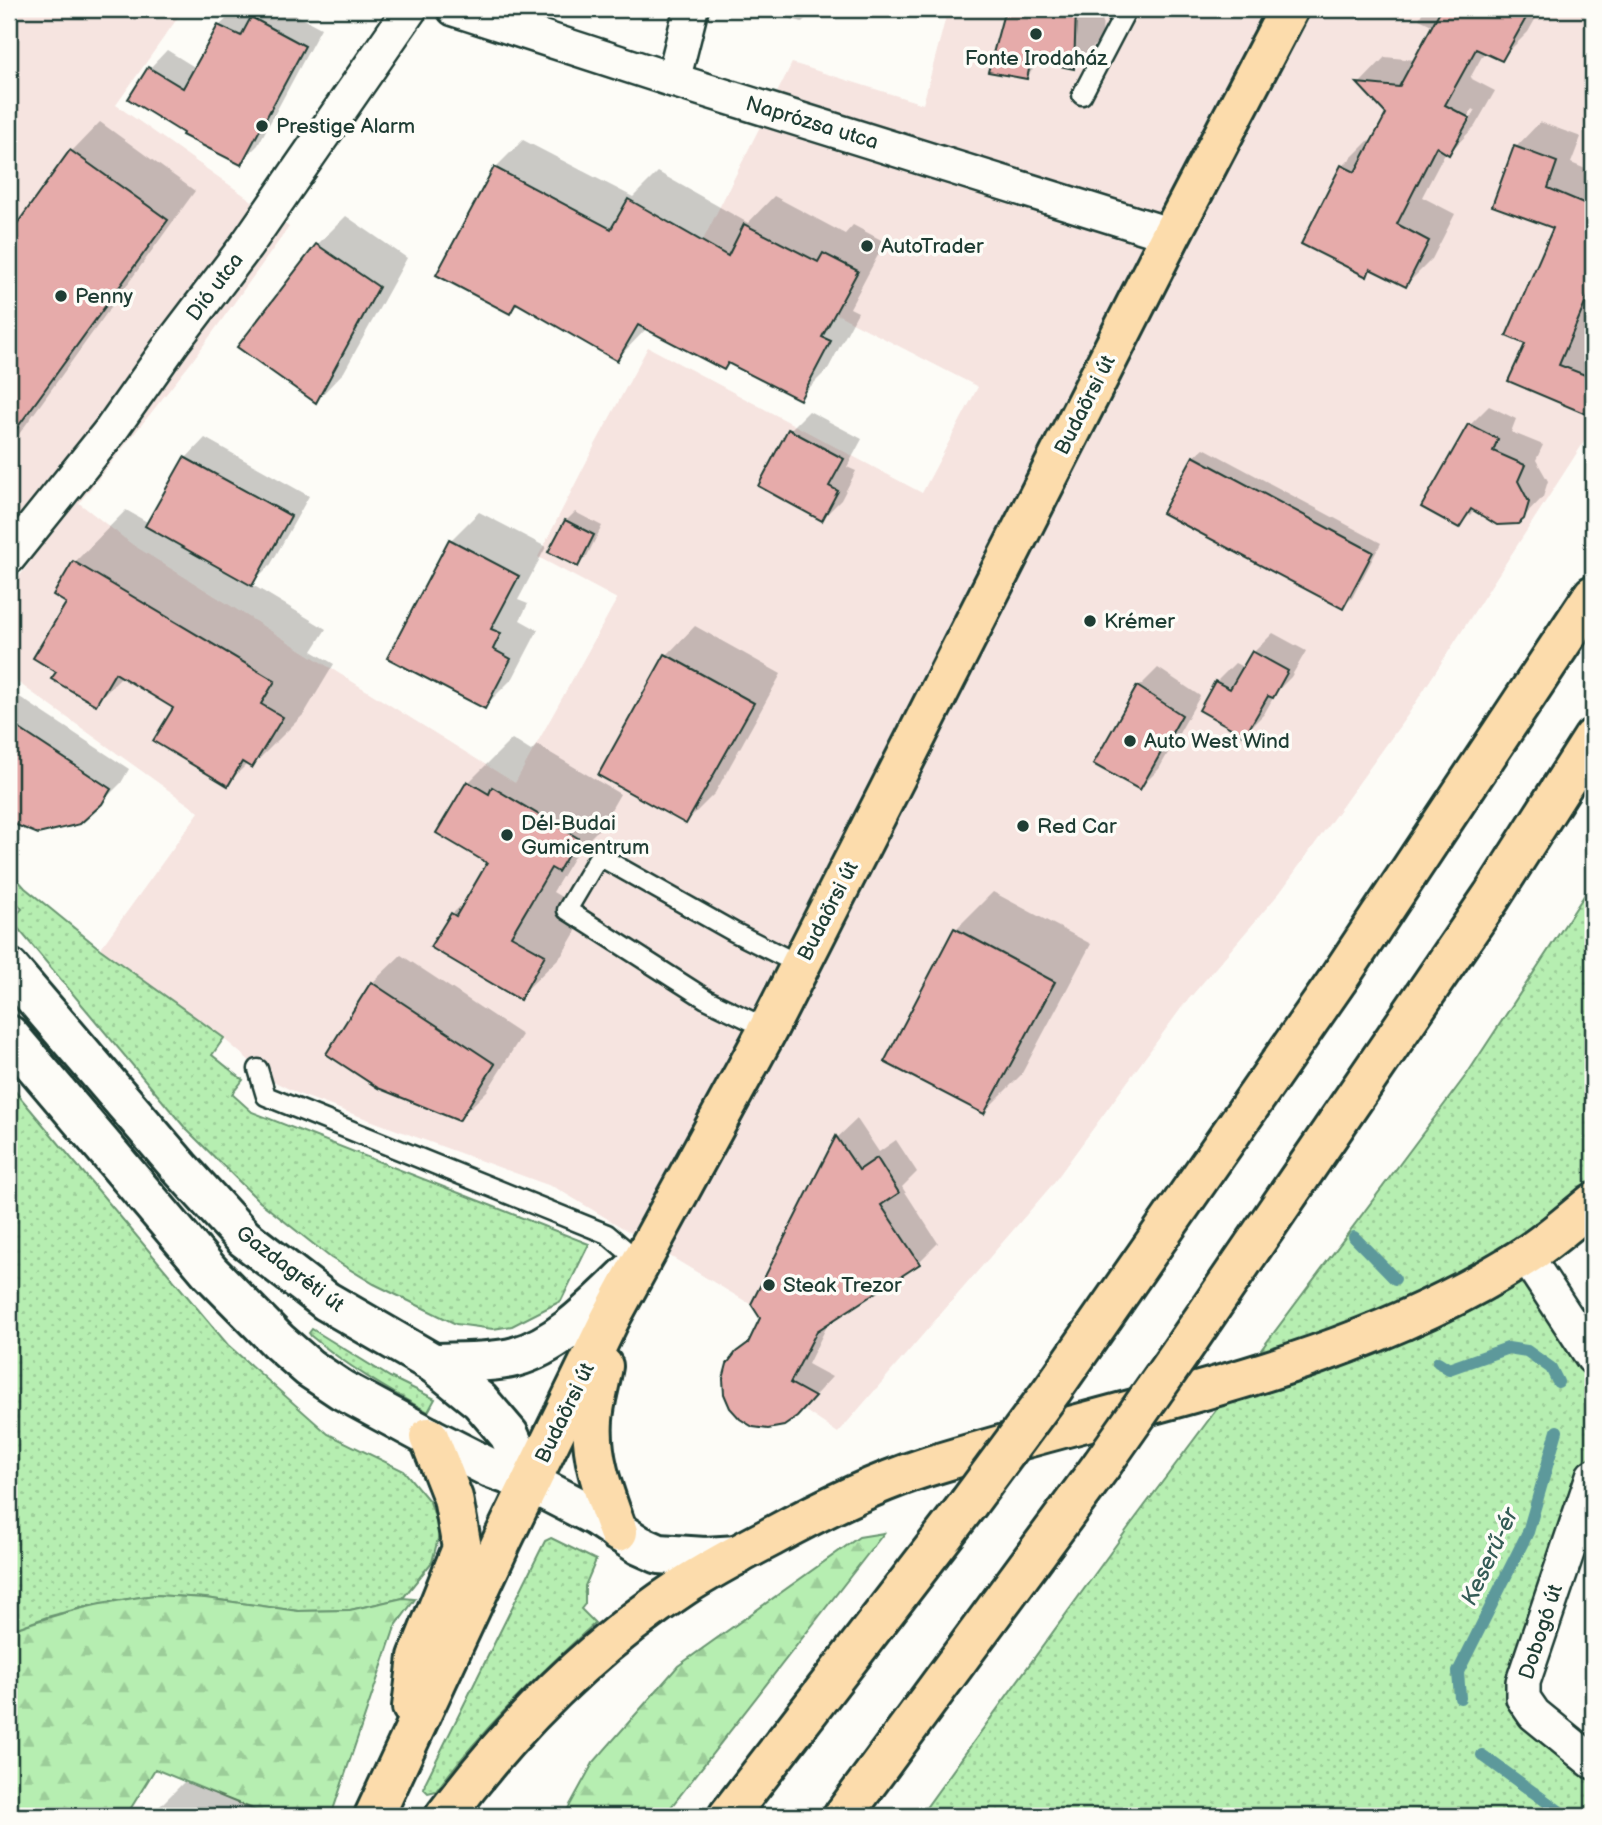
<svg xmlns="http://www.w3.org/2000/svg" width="1602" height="1825" viewBox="0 0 1602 1825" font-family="'Balsamiq Sans',sans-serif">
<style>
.built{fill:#f6e4e0}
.grass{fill:url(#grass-dots);stroke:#6a9672;stroke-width:2}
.forest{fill:url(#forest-firs);stroke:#6a9672;stroke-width:2}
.shadow{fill:#0003;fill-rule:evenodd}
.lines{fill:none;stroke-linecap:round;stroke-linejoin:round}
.stream{stroke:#5d999b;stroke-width:12}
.building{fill:#e6abaa;stroke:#1f3d34;stroke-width:2}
.lane-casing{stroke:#1f3d34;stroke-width:23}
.street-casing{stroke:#1f3d34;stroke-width:38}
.secondary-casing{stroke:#1f3d34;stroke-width:44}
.primary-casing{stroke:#1f3d34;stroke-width:44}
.lane{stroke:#fdfcf7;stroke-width:18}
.street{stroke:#fdfcf7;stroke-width:33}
.secondary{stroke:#fdfcf7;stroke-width:38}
.primary{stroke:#fcdcac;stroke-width:38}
.primary-bridge-casing{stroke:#1f3d34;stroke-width:44;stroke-linecap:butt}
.primary-bridge{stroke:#fcdcac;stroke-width:38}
.poi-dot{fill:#1f3d34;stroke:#fdfcf7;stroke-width:2.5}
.labels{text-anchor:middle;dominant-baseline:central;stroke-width:7;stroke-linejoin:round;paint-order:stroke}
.poi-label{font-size:21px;fill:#1f3d34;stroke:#fdfcf7;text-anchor:start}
.street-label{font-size:21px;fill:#1f3d34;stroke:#fdfcf7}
.water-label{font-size:23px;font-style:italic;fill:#345c56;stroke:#fdfcf7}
</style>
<defs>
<pattern id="grass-dots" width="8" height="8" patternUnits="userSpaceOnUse" patternTransform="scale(1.75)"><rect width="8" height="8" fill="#b6eeb1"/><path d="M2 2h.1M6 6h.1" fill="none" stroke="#9ccd99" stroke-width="1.8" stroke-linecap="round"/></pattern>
<pattern id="forest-firs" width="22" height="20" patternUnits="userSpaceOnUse" patternTransform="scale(1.75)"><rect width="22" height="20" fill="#b6eeb1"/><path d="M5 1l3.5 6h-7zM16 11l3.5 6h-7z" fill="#9ccd99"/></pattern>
</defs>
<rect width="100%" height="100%" fill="#fdfcf7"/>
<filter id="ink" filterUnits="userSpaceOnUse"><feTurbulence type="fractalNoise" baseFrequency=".0143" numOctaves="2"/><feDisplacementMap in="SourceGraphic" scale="14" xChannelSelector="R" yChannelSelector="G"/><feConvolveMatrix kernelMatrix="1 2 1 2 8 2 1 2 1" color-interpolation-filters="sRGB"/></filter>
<g filter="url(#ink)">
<!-- built -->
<path class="built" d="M9 9H184L116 105 289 227 190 364 79 503 133 545 515 783 617 599 538 557 595 445 648 347 922 493 978 387 701 244 792 63 923 104 948 9H1593V428L1407 716 1281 891 1182 1007 1052 1185 838 1433 804 1410 797 1417 784 1426 753 1427 740 1419 730 1408 724 1394 723 1379 727 1364 736 1352 748 1343 760 1318 750 1304 556 1188 301 1095 273 1081 223 1038 100 949 199 812 9 676V590L31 561 9 542Z"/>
<!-- grass -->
<g class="grass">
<path d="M9 870 25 888 100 949 224 1038 212 1055 243 1080 232 1094 252 1112 589 1244 561 1301 512 1326 493 1329 456 1324 374 1284 331 1258 260 1202 186 1129 11 920 22 909 9 893Z"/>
<path d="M1593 882V1203L1526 1256 1593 1358V1476L1523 1682 1593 1775V1816H920L1131 1524 1467 1074Z"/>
<path d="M9 1084 228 1345 328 1434 404 1471 430 1502 440 1531 432 1562 403 1598 350 1610 298 1611 205 1598 155 1595 100 1603 47 1617 9 1631Z"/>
<path d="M312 1329 390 1377 435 1399 428 1412C386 1389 347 1366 311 1336L309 1333Z"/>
<path d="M551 1538 596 1560 585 1586V1604L581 1609 595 1623C535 1678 485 1726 436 1791L428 1793 424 1789 425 1783 545 1541Z"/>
</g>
<!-- forest -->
<g class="forest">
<path d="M884 1533 664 1816H564L593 1763 678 1666 859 1537Z"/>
<path d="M155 1595 205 1598 298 1611 350 1610 403 1598 415 1599 395 1627 331 1816H269L155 1769 126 1816H9V1631C60 1612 101 1602 155 1595Z"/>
</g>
<!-- shadow -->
<g class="shadow">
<path d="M237 9 254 17 262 9H285L321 28 258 145 240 163 131 99 150 68 167 50 196 68 219 26Z"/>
<path d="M755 9H815L802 22Z"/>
<path d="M1006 9H1103L1102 38 1073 67 1042 60 1026 77 990 70Z"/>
<path d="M1424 9H1541L1528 32 1501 59 1485 51 1470 78 1495 91 1475 126 1449 153 1446 151 1422 197 1455 214 1432 259 1406 285 1373 268 1366 275 1343 166 1369 140 1373 142 1389 113 1360 83 1385 57 1415 60 1434 26 1419 19ZM1472 109 1475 111 1468 124H1464Z"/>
<path d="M100 122 195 191 9 448V237L72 151Z"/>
<path d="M1540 122 1581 137 1571 163 1593 172V315L1583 340 1593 344V416L1511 380 1527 343 1555 227 1516 147Z"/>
<path d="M523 140 633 197 658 172 748 223 774 196 845 234 853 225 885 242 850 308 858 312 828 369 799 398 730 362 724 368 647 328 617 359 519 303 510 312 495 168Z"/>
<path d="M346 216 407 258 344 372 316 401 317 245Z"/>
<path d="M1489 406 1516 419 1511 432 1543 445 1536 460 1548 481 1543 497 1518 523 1475 510 1459 525 1470 425Z"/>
<path d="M809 411 862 439 847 467 856 471 841 500 822 519 760 486 790 430Z"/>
<path d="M205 438 309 496 271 564 251 584 326 629 312 651 334 664 304 714 252 766 248 763 228 783 175 707 122 676 95 703 58 671 75 562 126 510 149 523 186 458Z"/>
<path d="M1204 448 1381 543 1352 598 1342 607 1194 457Z"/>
<path d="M479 512 546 547 518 600 528 604 520 620 538 630 513 678 484 707 451 540Z"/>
<path d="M575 512 602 526 587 556 578 565 566 521Z"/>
<path d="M695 626 781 674 715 793 686 822 667 655Z"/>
<path d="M1273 633 1306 651 1291 677 1277 691 1264 714 1245 733 1216 682 1235 663 1245 668 1254 652Z"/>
<path d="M1158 668 1200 696 1159 769 1140 788 1095 763 1139 687Z"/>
<path d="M9 690 129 769 121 783 101 803 39 832 9 820Z"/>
<path d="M512 739 531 751 537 745 620 794 601 827 578 850 553 892 587 912 562 955 519 997 452 914 470 897 490 863 469 782Z"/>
<path d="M993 892 1091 944 1021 1075 984 1112 956 929Z"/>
<path d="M401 955 522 1035 488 1090 459 1119 372 983Z"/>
<path d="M857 1119 879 1152 896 1140 917 1172 902 1187 938 1243 919 1262 830 1320 808 1364 832 1377 796 1416 737 1353 753 1337 762 1317 753 1304 838 1137Z"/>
<path d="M184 1782 252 1807 249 1816H150Z"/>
</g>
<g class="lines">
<!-- stream -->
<g class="stream">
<path d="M1354 1237 1395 1279"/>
<path d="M1438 1362 1449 1369 1508 1348 1527 1351 1551 1368 1558 1382"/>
<path d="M1460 1698 1458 1672 1528 1532 1557 1431"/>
<path d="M1482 1755 1566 1816"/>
</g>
</g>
<!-- building -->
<g class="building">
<path d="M1005 9H1076L1074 69 1031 60 1027 79 988 72Z"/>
<path d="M1441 9H1531L1502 61 1476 49 1445 105 1470 118 1449 155 1436 147 1397 224 1429 241 1406 287 1370 269 1367 277 1301 244 1341 165 1355 172 1386 114 1357 83 1399 87Z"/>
<path d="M251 17 305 46 241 165 182 135 183 133 128 99 148 67 183 88 218 25 241 36Z"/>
<path d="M1514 146 1557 162 1548 188 1593 207V285L1559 365 1593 378V417L1508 381 1525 344 1506 336 1553 228 1492 206Z"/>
<path d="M70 150 168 220 9 439V235Z"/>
<path d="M494 167 611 229 628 199 728 256 744 224 818 262 823 253 858 271 822 337 831 341 800 400 728 363 724 370 638 325 617 361 516 303 510 314 436 275Z"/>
<path d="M316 244 379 287 316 403 237 347Z"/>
<path d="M1468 424 1498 439 1493 451 1525 465 1518 481 1529 502 1524 519 1518 524 1497 525 1471 509 1459 528 1421 507Z"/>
<path d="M788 429 844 459 829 486 838 491 822 521 758 486Z"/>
<path d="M1193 456 1373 552 1343 609 1162 513Z"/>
<path d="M184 457 291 516 252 586 145 526Z"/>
<path d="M565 520 594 535 578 567 548 552Z"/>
<path d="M449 539 519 576 491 629 501 633 493 649 511 659 485 709 387 658Z"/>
<path d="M73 561 275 681 261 704 283 717 252 768 242 762 228 786 153 741 173 708 115 673 96 705 51 679 56 672 33 658 66 603 53 595Z"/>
<path d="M1252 651 1288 671 1273 698 1268 696 1245 736 1199 710 1215 681 1230 689Z"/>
<path d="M665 654 754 703 686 824 598 775Z"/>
<path d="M1137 686 1182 715 1140 790 1093 764Z"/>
<path d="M9 722 111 789 102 804 80 824 38 834 9 822Z"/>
<path d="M467 781 489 794 492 787 578 838 558 872 551 868 511 936 545 955 520 1000 430 947 451 913 456 916 487 863 436 833Z"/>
<path d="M954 928 1055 982 984 1114 884 1062Z"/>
<path d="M371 982 495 1064 459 1121 378 1088 326 1054Z"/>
<path d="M836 1136 859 1170 877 1158 899 1193 881 1205 920 1264 817 1331 790 1383 815 1397 797 1417 784 1426 768 1429 753 1427 740 1419 730 1408 724 1394 723 1379 727 1364 736 1352 748 1343 760 1318 751 1304Z"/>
</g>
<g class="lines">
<!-- lane casing -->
<g class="lane-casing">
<g id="lane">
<path d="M1082 95 1127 9"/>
<path d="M768 1029 706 999 567 910 599 856 734 932 800 965"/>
<path d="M258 1069 266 1096 607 1234 641 1263"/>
</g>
</g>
<!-- street casing -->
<g class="street-casing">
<g id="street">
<path d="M454 9 673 80 1171 235"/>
<path d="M673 80 691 9"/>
<path d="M9 557 111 430 173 342 246 246 410 9"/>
<path d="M1526 1256 1593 1358"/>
<path d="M1593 1476 1523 1682V1698L1534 1714 1593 1762"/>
</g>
</g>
<!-- secondary casing -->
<g class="secondary-casing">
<g id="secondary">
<path d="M9 968 180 1168 244 1238 326 1301 433 1363 480 1401 509 1435 531 1483"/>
<path d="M9 1035 210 1272 278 1341 309 1368 342 1390 429 1437 490 1468 531 1483 595 1516 639 1545 659 1554 705 1557 738 1555"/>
<path d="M433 1363C457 1362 493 1363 515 1357 563 1344 601 1299 637 1266"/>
</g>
</g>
<!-- primary casing -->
<g class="primary-casing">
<g id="primary">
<path d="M1180 1353 1492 896 1593 738"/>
<path d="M603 1366C600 1384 594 1402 593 1420 590 1459 605 1495 618 1532"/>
<path d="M1053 1389 1339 978 1593 595"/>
<path d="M412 1707 418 1657 462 1548 453 1498 429 1437"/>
<path d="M374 1816 503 1539 610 1319 768 1029 1171 235 1289 9"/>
<path d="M445 1816C511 1728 592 1646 684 1586 712 1568 742 1552 771 1537 820 1510 870 1485 923 1468 1125 1404 1343 1373 1525 1256 1549 1241 1571 1221 1593 1203"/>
<path d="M728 1816 968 1504"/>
<path d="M843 1816 1101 1466"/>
</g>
</g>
<!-- lane -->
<use href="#lane" class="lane"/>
<!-- street -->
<use href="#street" class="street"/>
<!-- secondary -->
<use href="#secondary" class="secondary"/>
<!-- primary -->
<use href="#primary" class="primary"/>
<!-- primary-bridge casing -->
<g class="primary-bridge-casing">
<g id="primary-bridge">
<path d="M1101 1466 1180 1353"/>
<path d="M968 1504 1053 1389"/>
</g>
</g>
<!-- primary-bridge -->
<use href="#primary-bridge" class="primary-bridge"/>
</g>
</g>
<!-- markers -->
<g class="poi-dot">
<circle cx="1036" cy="34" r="7"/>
<circle cx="262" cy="126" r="7"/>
<circle cx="867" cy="246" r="7"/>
<circle cx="61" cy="296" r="7"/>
<circle cx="1090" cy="621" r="7"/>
<circle cx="1130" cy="741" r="7"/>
<circle cx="1023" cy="826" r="7"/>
<circle cx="507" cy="835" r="7"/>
<circle cx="769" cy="1285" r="7"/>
</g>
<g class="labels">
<!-- poi labels -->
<g class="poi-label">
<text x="1036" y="58" text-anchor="middle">Fonte Irodaház</text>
<text x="276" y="126">Prestige Alarm</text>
<text x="881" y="246">AutoTrader</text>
<text x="75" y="296">Penny</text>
<text x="1104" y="621">Krémer</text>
<text x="1144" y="741">Auto West Wind</text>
<text x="521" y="823">Dél-Budai<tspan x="521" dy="24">Gumicentrum</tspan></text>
<text x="1037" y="826">Red Car</text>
<text x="783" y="1285">Steak Trezor</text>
</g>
<!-- street labels -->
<g class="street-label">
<text transform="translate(812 123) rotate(17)">Naprózsa utca</text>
<text transform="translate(215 287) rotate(-53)">Dió utca</text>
<text transform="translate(1085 405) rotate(-63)">Budaörsi út</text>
<text transform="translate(828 911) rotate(-63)">Budaörsi út</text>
<text transform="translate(290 1269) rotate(37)">Gazdagréti út</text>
<text transform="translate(565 1413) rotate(-64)">Budaörsi út</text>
<text transform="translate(1541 1632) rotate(-72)">Dobogó út</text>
</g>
<!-- water labels -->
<g class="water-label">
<text transform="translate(1490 1557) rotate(-65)">Keserű-ér</text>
</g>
</g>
<!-- margin -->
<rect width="1602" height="1825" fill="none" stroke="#fdfcf7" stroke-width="35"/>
<rect x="18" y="18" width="1567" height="1790" fill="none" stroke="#1f3d34" stroke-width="2.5" filter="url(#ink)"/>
</svg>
